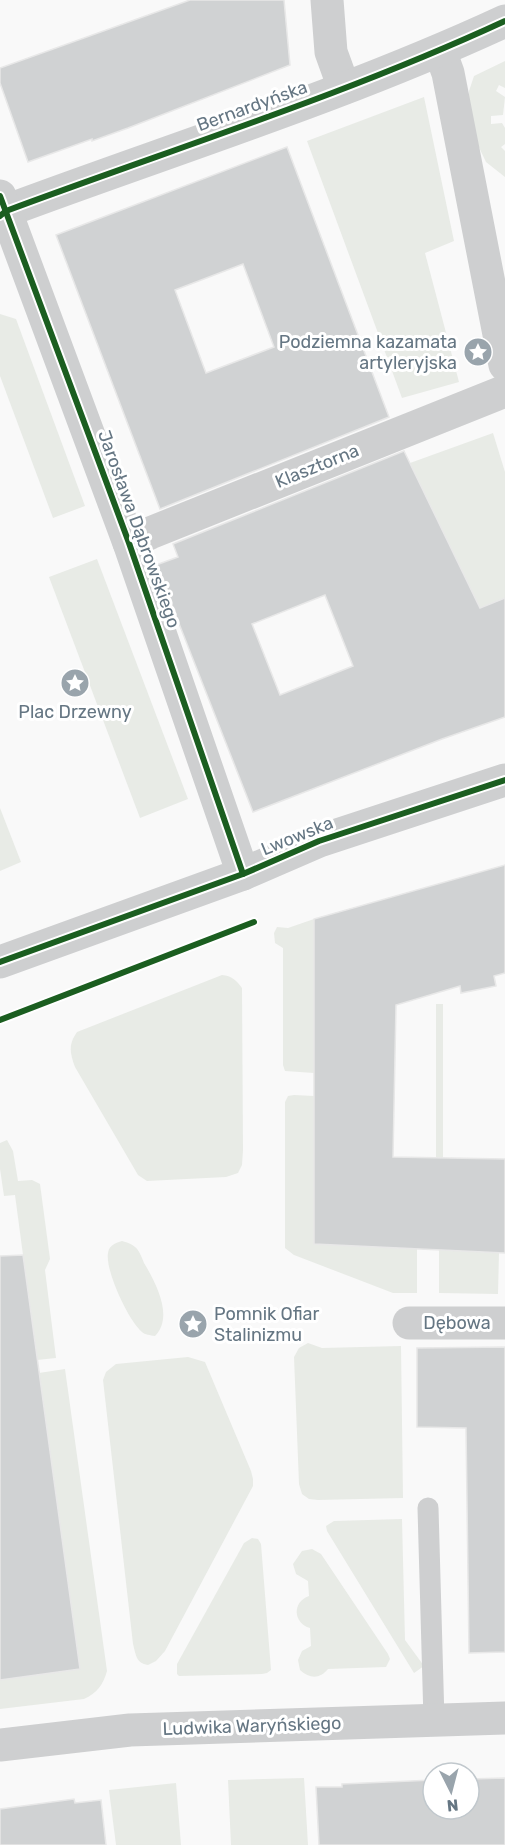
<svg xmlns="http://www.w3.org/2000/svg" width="505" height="1845" viewBox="0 0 505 1845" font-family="Rubik,sans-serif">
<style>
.green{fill:#e8ebe6}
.building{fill:#d0d2d3;stroke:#e8e8e8;stroke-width:1.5;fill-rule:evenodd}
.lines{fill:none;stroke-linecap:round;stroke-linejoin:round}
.service{stroke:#cecfd0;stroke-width:21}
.minor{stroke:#cecfd0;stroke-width:33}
.tertiary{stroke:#cecfd0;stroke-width:33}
.cycleway-casing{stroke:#fff;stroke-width:10}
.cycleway{stroke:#1b5e20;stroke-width:6}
.labels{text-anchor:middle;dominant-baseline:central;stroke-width:6;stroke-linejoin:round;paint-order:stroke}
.street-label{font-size:18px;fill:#657683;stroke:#fff}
.poi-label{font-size:18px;fill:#657683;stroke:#fff;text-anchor:end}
</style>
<rect width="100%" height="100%" fill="#f9f9f9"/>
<!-- green -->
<g class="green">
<path d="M505 61V88L499 85 496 91 505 97 503 115 491 116V124L502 123 505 128V144L501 147 505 151V177L486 162 475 139 469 114V91L474 76Z"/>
<path d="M424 97 454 241 425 253 459 382 402 398 307 141Z"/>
<path d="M0 314 16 319 85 506 53 518 0 376Z"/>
<path d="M493 433 505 472V598L480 608 410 463Z"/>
<path d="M97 559 188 799 140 818 49 577Z"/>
<path d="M0 808 21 862 0 871Z"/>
<path d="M314 919V1073L285 1071 283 1065V948L275 943 274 933 277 927 288 928Z"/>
<path d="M222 975C232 976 236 980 242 988L243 1150 242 1165 238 1173 226 1177 147 1181 138 1175 75 1067C70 1053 68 1045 77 1032Z"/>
<rect x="436" y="1004" width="7" height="154"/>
<path d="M294 1095 314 1096V1244L417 1249V1293H393L294 1255 285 1248V1102L288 1096Z"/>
<path d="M7 1140 13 1151 18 1181 32 1180 40 1184 50 1259 45 1270 56 1358 37 1360 15 1195 4 1196 0 1169V1143Z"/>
<path d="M122 1241C126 1242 132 1244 135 1247 139 1250 142 1258 144 1263 156 1283 174 1317 155 1336 150 1335 145 1335 142 1332 128 1320 105 1270 108 1253 109 1245 116 1243 122 1241Z"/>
<path d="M439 1250 499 1253 498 1294 439 1293Z"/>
<path d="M308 1343 322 1348 401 1346 403 1498 318 1500 309 1499 302 1494 299 1484 294 1357 299 1348Z"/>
<path d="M188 1357 205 1362 251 1471 253 1479V1486L165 1651 156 1661 148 1665C136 1663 136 1655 133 1644L103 1380 106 1372 116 1364Z"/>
<path d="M65 1369 107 1671C103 1685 97 1693 84 1699L0 1709V1680L80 1669 39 1373Z"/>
<path d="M402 1519 405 1640 424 1666 414 1673 327 1531 326 1526 334 1521Z"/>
<path d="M252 1538 258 1539 261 1544 271 1670 267 1673 262 1674 179 1676 177 1674V1664L244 1543Z"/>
<path d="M312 1549 321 1554 388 1654 390 1659 386 1667 328 1669C320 1679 310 1679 300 1670L298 1660 302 1651 311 1646 310 1628C293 1623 292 1602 309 1596L308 1581 296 1574 293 1564 302 1551Z"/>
<path d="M304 1778 308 1845H231L228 1780Z"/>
<path d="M176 1783 181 1845H116L109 1790Z"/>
</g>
<!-- building -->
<g class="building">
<path d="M190 0H284L290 65 128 128 92 141V139L28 162 0 83V68Z"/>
<path d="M287 147 389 417 160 509 56 235ZM243 264 274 347 206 373 175 290Z"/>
<path d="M404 451 480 608 505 598V717L442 739 253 812 156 565 178 557 173 544ZM325 595 353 666 280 695 252 624Z"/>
<path d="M505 865V973L494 976 496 986 461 993 460 986 396 1005 393 1157 505 1159V1253L314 1244V919Z"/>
<path d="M23 1255 80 1669 0 1680V1256Z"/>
<path d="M505 1347V1652L469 1653 466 1428 417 1427V1348Z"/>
<path d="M505 1778V1845H319L316 1787H342V1784L433 1780V1809H469V1779Z"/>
<path d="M74 1799 75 1803 101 1800 106 1845H0V1809Z"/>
</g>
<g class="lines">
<!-- service -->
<path class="service" d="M428 1508 434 1720"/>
<!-- minor -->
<g class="minor">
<path d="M327 0 331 52 344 88"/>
<path d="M440 51 448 73 505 365"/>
<path d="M6 211C172 149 343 96 505 21"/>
<path d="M129 543 150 533 505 391"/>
<path d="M243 874 319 841 505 780"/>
<path d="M409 1323H505"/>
<path d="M0 1745 130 1730 505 1718"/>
</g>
<!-- tertiary -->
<path class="tertiary" d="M0 196 129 543 243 874 0 962"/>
<!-- cycleway casing -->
<g class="cycleway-casing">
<g id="cycleway">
<path d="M0 196 129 543 243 874"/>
<path d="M0 216 6 211C172 149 343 96 505 21"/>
<path d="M0 962 243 874 319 841 505 780"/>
<path d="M0 1020 254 922"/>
</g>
</g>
<!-- cycleway -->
<use href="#cycleway" class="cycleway"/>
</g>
<!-- icons -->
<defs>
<g id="sight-disc" transform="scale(1.5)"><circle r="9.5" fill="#99a4ac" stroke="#fff"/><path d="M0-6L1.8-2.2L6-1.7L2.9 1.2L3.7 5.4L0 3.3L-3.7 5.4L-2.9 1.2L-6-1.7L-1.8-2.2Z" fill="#fff"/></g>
</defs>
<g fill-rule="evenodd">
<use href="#sight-disc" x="478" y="352"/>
<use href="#sight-disc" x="75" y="683"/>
<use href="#sight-disc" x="193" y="1324"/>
</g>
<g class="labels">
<!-- street labels -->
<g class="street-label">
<text transform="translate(252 106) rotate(-20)">Bernardyńska</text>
<text transform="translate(317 466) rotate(-22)">Klasztorna</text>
<text transform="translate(139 529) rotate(70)">Jarosława Dąbrowskiego</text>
<text transform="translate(297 836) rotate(-22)">Lwowska</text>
<text x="457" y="1323">Dębowa</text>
<text transform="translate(252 1726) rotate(-2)">Ludwika Waryńskiego</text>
</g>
<!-- poi labels -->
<g class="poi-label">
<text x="457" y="342">Podziemna kazamata<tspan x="457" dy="21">artyleryjska</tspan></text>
<text x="75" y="712" text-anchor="middle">Plac Drzewny</text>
<text x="214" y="1314" text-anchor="start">Pomnik Ofiar<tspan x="214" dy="21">Stalinizmu</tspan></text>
</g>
</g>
<!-- north arrow -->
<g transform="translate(451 1791) rotate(174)"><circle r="28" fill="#ffffff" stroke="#c1c8cd" stroke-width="1.5"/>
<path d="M0-4.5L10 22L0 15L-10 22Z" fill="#99a4ac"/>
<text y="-9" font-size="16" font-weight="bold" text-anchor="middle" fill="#657683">N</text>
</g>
</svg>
